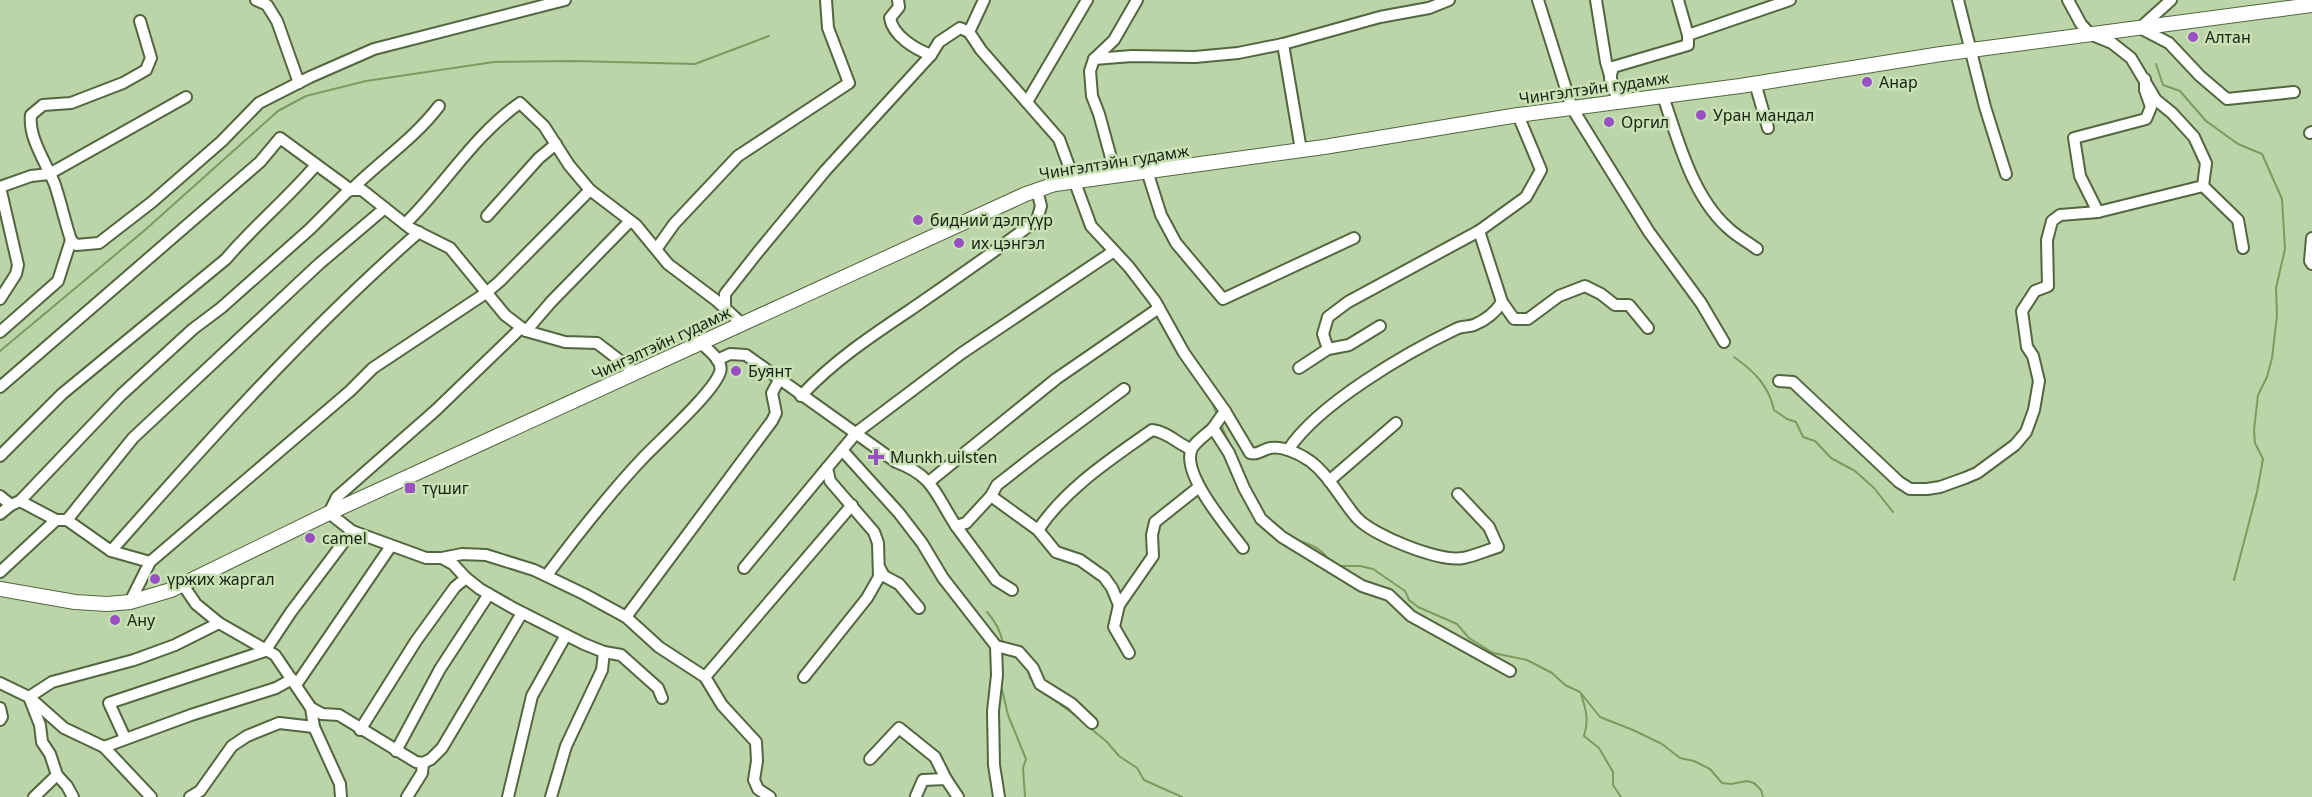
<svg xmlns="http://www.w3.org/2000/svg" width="2312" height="797" viewBox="0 0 2312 797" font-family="'Noto Sans',sans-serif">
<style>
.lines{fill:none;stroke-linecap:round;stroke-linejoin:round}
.stream{stroke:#7b9b61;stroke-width:2}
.minor-casing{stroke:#51673f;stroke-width:14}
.secondary-casing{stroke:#51673f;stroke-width:16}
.minor{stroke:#fff;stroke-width:10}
.secondary{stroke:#fff;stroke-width:14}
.poi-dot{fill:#9950c2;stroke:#c8e1b5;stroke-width:2}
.labels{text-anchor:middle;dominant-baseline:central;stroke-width:5;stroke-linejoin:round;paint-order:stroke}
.poi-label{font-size:16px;fill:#1a2313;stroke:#c8e1b5;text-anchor:start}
.street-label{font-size:16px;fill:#1a2313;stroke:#c8e1b5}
</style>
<rect width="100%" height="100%" fill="#bbd4a8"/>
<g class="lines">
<!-- stream -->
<g class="stream">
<path d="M2156 64 2163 85 2180 91 2206 121 2238 144 2262 154 2282 199 2285 249 2276 288 2277 316 2272 358 2267 377 2258 395 2254 430 2255 443 2263 459 2257 492 2234 580"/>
<path d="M0 351 145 230 278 111 306 96 366 81 494 62 574 61 695 64 769 36"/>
<path d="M1734 357C1754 371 1769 386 1774 410L1787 419 1796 422 1803 437 1815 441 1831 458 1855 471 1874 488 1893 512"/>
<path d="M1187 365 1202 388"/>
<path d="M1211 400 1218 417"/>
<path d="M1221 425 1231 447"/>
<path d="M1295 540C1307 542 1321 548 1328 559"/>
<path d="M1339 566H1360L1373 569 1405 591 1409 600 1418 607 1457 624 1469 638 1493 653 1527 660 1552 673 1565 685 1580 692 1600 717 1633 730 1662 744 1680 758 1694 761 1710 769 1722 783 1731 784 1747 781 1754 783 1761 790 1763 797"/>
<path d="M987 612C996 622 1001 631 1003 644"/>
<path d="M1027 668 1030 678 1034 681"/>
<path d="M1001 685 1008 715 1026 759 1023 768 1025 797"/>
<path d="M1581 694C1586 709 1589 721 1584 736L1599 748 1613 772V785L1621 797"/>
<path d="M1049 696 1080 719"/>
<path d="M1089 727 1107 742 1119 756 1137 768 1144 780 1182 797"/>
</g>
<!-- minor casing -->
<g class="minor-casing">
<g id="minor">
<path d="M256 0 267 5 277 21 299 83"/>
<path d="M898 0 899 7 890 18C893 36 915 49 931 55L939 42 960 28 969 32"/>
<path d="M984 0 969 32 981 50 1059 139 1091 226 1129 267 1155 301 1184 353 1225 411 1250 453C1258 455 1260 451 1267 449 1280 444 1300 454 1310 461 1330 476 1341 500 1357 518 1374 536 1439 562 1463 558 1475 556 1487 550 1498 547L1489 527 1458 494"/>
<path d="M1538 0 1572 108 1649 232 1701 303 1724 342"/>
<path d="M1596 0 1606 62 1618 102"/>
<path d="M1678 0 1688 35"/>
<path d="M1958 0 1985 107 2006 174"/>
<path d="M2068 0 2081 24 2090 34 2112 43 2131 58 2156 100 2172 113 2194 137 2206 163 2203 186 2098 212 2080 176 2074 138 2146 119 2151 107 2145 90V79"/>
<path d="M2171 0 2140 28 2169 43 2200 76 2227 99 2294 92"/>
<path d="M140 21 151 58 146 70 123 83 71 103 43 105 31 115C28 138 47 164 55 185 61 203 65 222 71 240L76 245 99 243 152 202 222 141 259 103 310 77 374 49 565 0"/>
<path d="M1283 44 1301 150"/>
<path d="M1094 59 1132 56 1195 57 1238 53 1283 44 1380 17 1429 8 1449 0"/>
<path d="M1610 79 1613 67 1688 45V35L1790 0"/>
<path d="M1755 83 1768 128"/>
<path d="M1663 96C1678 140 1692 195 1727 227 1736 236 1748 242 1757 249"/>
<path d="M1027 102 1087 0"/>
<path d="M2310 133 2312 132"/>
<path d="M1147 171 1161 215 1176 243 1223 299 1354 238"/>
<path d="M1116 176 1099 114 1092 96 1090 71 1094 59 1114 40 1137 0"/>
<path d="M2203 186 2238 220 2243 248"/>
<path d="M0 187 31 176 49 174 186 97"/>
<path d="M487 216 539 158 556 144"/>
<path d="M405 224C445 185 474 135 520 103L544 126 569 165 590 190 636 225 668 264 717 301 742 324"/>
<path d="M1479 231 1502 302 1514 319H1528L1559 296 1585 286 1601 294 1615 305H1629L1648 328"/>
<path d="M2312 238 2310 261 2312 264"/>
<path d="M657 248 674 224 738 156 849 83 828 28 826 0"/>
<path d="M0 299 16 274 18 265 0 187"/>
<path d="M725 308V294L758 252 825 171 931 55"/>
<path d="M521 328 436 410 337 497 329 513 352 531 426 558H442L462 554 486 555 534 570 584 594 626 617 659 647 705 677 722 705 756 742 757 761 754 780 758 789 770 797"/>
<path d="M526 331 551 302 630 221"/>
<path d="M0 332 58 281 71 240"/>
<path d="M1328 349 1323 334 1328 317 1348 302 1479 231 1526 197 1541 170 1518 115"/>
<path d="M717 360 730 354 746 355 896 462C934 476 935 494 956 526L966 523 991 496 1038 530 1056 552 1080 560 1104 577 1112 588 1119 605"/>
<path d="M1299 368 1328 349 1349 345 1380 326"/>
<path d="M1779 381 1793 382 1899 482 1910 489H1927L1940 487 1965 478 1977 473 2015 445 2026 432 2034 410 2039 381 2033 356 2027 347 2022 311 2035 291 2048 286 2047 240 2052 221 2060 215 2098 212"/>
<path d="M0 387 260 162 280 138 351 190H362L410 228 450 248 505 315 526 331 565 342 597 343 636 373"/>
<path d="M801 396C833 361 874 334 913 308 955 279 997 250 1037 220L1041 206 1037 190"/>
<path d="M1225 411 1213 428 1229 453 1244 488 1261 519 1282 537 1362 586 1389 595 1411 616 1510 671"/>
<path d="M1213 428C1207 434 1193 443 1191 451 1183 476 1228 528 1243 548"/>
<path d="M1288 450C1318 404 1406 353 1456 329 1461 326 1468 327 1474 325 1486 320 1495 313 1502 302"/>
<path d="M0 456 62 394 226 259C254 226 288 198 316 165"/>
<path d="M930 481 1056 379 1159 308"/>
<path d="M1329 481 1396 423"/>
<path d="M0 496 11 505 20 501 56 520H67L111 551 150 562"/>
<path d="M991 496 997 485 1034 456 1124 389"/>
<path d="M20 501 121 395 193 329 221 308 310 229 347 192 351 190C380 161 415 138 439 106"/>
<path d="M0 514 11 505"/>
<path d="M67 520 133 438 319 264 385 208"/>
<path d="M956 526 996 580 1012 590"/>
<path d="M1038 530C1066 488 1111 459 1152 430 1168 432 1176 443 1191 449"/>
<path d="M111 551C208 441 308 329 419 232"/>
<path d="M442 558 453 564 466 578 480 589 515 609 584 644 604 652 621 655 658 688 662 698"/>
<path d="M879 567 884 576 899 584 919 608"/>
<path d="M744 568 827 468"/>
<path d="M0 572 56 520"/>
<path d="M547 575C577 535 609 494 643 458 660 440 714 392 720 372 724 361 708 350 701 343"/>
<path d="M183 585 196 604 219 623 275 655 311 708 314 727 340 784 341 797"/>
<path d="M130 602 150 562 350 391 373 368 486 293 500 281 590 190"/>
<path d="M626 617 772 421 776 413 772 393 779 380"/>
<path d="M996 646 1019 652 1033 668 1040 684 1072 704 1092 723"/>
<path d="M1129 653 1114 627 1119 605 1153 556 1152 535 1155 522 1199 487"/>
<path d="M705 677 852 505"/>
<path d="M804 677 867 598 879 577 878 543 874 532 830 481 827 468 842 450"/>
<path d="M0 683 29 697 64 728 104 747 151 797"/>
<path d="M296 685 391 546"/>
<path d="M0 708 2 717 0 720"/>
<path d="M311 708 322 714 339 715 416 762 423 763 431 759 442 748 522 613"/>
<path d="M360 730 416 641 455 587 466 578"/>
<path d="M125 738 109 703 265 651 291 612 352 531"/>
<path d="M104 747 191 715 276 688 292 679"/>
<path d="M396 751 440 669 489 594"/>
<path d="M870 759 899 728 935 757 946 779"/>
<path d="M916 796 923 780 946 779 958 797"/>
<path d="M34 797 57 775"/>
<path d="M73 797 67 786 57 775 50 754 42 742 40 725 29 697 52 682 134 660 175 645 219 623"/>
<path d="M190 797 200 791 232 746 247 736 279 723 314 727"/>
<path d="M407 797 422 773 423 763"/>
<path d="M508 797 532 696 566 635"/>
<path d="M551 797 566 746 602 670 604 652"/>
<path d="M999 797 994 765 993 711 997 675 996 646 943 578 922 543 899 513 842 450 857 432 962 353 1114 251"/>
</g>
</g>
<!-- secondary casing -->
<g class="secondary-casing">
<path id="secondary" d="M0 589 75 602 107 604 130 602 171 590 329 513 1026 194 1055 184 1324 147 1518 115 1740 86 1941 54 2312 5"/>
</g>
<!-- minor -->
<use href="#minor" class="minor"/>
<!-- secondary -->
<use href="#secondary" class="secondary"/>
</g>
<!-- markers -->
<g class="poi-dot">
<circle cx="2193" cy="37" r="6"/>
<circle cx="1867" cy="82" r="6"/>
<circle cx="1701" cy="115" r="6"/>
<circle cx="1609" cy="122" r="6"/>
<circle cx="918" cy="220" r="6"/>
<circle cx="959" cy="243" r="6"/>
<circle cx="736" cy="371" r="6"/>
<path d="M873 448h6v6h6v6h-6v6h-6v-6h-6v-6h6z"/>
<rect x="404" y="482" width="12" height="12" rx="3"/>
<circle cx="310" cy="538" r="6"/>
<circle cx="155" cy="579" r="6"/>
<circle cx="115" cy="620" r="6"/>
</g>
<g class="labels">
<!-- poi labels -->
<g class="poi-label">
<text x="2205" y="37">Алтан</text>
<text x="1879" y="82">Анар</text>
<text x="1713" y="115">Уран мандал</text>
<text x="1621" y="122">Оргил</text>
<text x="930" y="220">бидний дэлгүүр</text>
<text x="971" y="243">их цэнгэл</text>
<text x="748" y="371">Буянт</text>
<text x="890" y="457">Munkh uilsten</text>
<text x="422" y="488">түшиг</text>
<text x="322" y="538">camel</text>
<text x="167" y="579">үржих жаргал</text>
<text x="127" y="620">Ану</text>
</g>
<!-- street labels -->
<g class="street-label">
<text transform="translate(1594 88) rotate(-8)">Чингэлтэйн гудамж</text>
<text transform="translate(1114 162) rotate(-9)">Чингэлтэйн гудамж</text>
<text transform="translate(661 343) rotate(-25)">Чингэлтэйн гудамж</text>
</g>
</g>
</svg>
